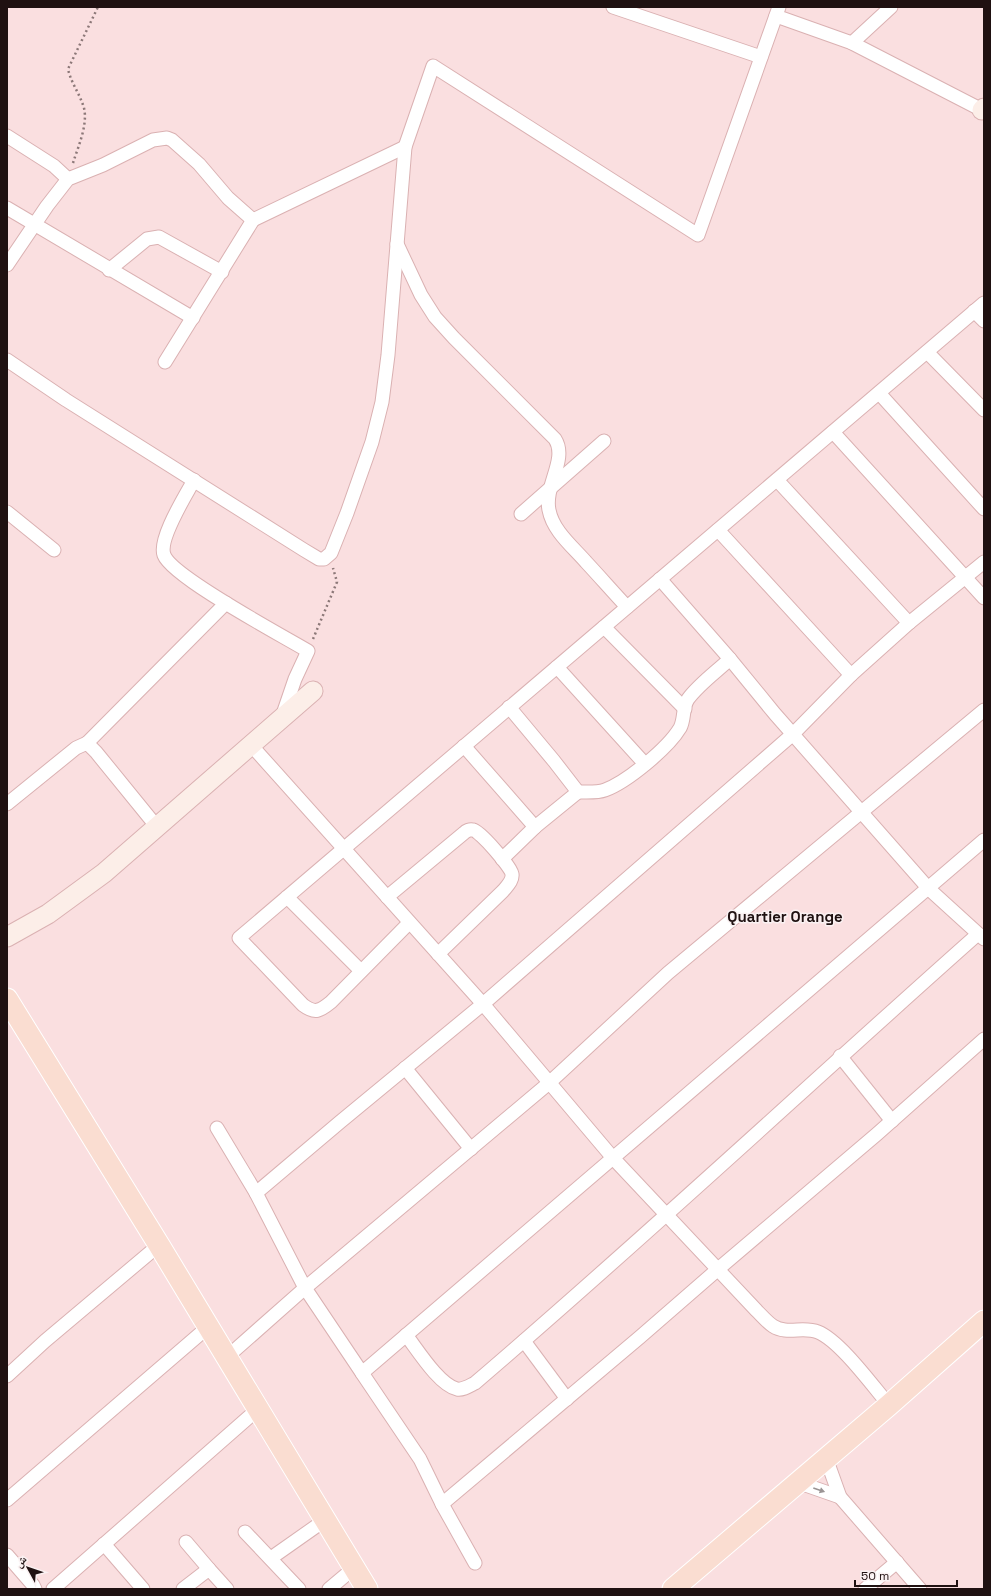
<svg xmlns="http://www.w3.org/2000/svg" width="991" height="1596" viewBox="0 0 991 1596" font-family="'Space Grotesk','Noto Naskh Arabic',sans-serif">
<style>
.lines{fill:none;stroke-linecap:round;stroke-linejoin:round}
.street-casing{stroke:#dab1b2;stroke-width:15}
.secondary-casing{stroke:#dab1b2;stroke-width:21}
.primary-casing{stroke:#fff;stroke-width:23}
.path{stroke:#8c7878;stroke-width:2.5;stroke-dasharray:2 3;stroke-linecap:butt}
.street{stroke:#fff;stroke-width:13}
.secondary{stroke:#fceee8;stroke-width:19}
.primary{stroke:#faddd1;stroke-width:21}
.oneway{fill:#9a9494}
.labels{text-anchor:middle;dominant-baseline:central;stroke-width:3;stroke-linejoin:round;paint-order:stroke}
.neighbourhood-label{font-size:15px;font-weight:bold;fill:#1f1111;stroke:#faf1f2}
</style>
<rect width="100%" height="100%" fill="#fadfe0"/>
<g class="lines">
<!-- street casing -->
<g class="street-casing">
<g id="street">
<path d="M613 7 761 57"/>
<path d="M776 16 852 43 984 111"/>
<path d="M852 43 891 7"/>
<path d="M7 136 54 166 68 179"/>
<path d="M7 208 193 318"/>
<path d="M397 244 421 295 435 317 454 338 555 439C568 459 544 486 549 510 553 531 572 546 586 562 600 577 613 592 627 607"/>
<path d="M7 265 47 206 68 179 103 165 153 140 167 138 172 140 199 164 228 198 253 220 405 147"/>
<path d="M109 270 147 239 159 237 222 272"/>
<path d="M974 311 984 321"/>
<path d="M927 352 984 410"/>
<path d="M7 360 66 400 304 550 319 559H324L331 553 347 513 372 442 382 402 388 355 405 147 433 66 698 235 779 7"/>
<path d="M165 362 253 220"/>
<path d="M879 393 984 509"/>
<path d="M833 432 984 598"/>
<path d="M194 480C186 495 158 539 164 555 172 577 283 636 308 651L295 679 282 717"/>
<path d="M777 480 909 623"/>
<path d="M7 512 54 550"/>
<path d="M521 514 604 441"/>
<path d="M718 530 851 675"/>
<path d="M660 579 730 659 775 714 929 889 984 939"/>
<path d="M604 627 685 709"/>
<path d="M557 667 645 764"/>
<path d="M87 743 226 603"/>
<path d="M251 745 483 1004 613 1158 757 1311C762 1316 767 1322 773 1326 787 1335 803 1326 818 1332 840 1341 872 1385 889 1405"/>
<path d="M464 746 535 827"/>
<path d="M578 792C586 792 597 793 605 790 627 782 668 748 680 728 685 719 682 708 688 699 699 684 716 672 730 659"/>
<path d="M7 804 76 748 87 743 96 752 157 827"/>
<path d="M502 859 535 827 578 792 554 761 509 707"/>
<path d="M287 897 361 971"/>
<path d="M387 897 464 833C466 831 470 829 473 830 480 831 511 867 512 874 513 881 507 886 503 891L438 954"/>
<path d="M409 923 331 1002C320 1011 315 1014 303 1005L239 938 984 303"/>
<path d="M840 1056 892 1121"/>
<path d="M405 1068 471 1149"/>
<path d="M217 1128 256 1193 305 1288 362 1373 984 840"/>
<path d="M256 1193 340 1122 483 1004 793 734 851 675 909 623 984 562"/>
<path d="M406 1335C417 1349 439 1385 457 1389 463 1390 469 1386 475 1383 646 1237 810 1083 978 934"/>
<path d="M524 1341 567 1399"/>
<path d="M227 1357 305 1288 549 1083 668 973 984 710"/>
<path d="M362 1373 420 1459 442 1504 475 1563"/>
<path d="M7 1376 45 1341 159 1245"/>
<path d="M826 1458 840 1497 920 1589"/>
<path d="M797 1482 840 1497"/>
<path d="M7 1500 208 1327"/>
<path d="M442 1504 640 1337 717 1270 877 1134 984 1039"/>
<path d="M245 1532 299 1589"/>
<path d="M186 1542 209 1569"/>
<path d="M104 1544 143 1589"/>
<path d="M7 1555 33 1585 35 1589"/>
<path d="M271 1558 325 1520"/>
<path d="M53 1589 258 1409"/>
<path d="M183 1589 209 1569 227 1589"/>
<path d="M329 1589 354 1568"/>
<path d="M865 1589 897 1562"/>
</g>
</g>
<!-- secondary casing -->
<g class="secondary-casing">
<g id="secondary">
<path d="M982 110 984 108"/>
<path d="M7 937 48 914 104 873 313 691"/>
</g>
</g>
<!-- primary casing -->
<g class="primary-casing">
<g id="primary">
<path d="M7 999 159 1245 367 1589"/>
<path d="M673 1589 889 1405 984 1321"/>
</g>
</g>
<!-- path -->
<g class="path">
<path d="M73 163C78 147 88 125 84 108 80 94 71 83 68 69L98 7"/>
<path d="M313 639 337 582 333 568"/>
</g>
<!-- street -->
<use href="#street" class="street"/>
<!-- secondary -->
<use href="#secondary" class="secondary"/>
<!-- primary -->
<use href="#primary" class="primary"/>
</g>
<!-- one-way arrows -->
<defs><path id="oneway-solid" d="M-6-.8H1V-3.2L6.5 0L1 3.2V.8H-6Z"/></defs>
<use class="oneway" href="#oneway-solid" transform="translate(819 1490) rotate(19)"/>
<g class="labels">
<!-- neighbourhood labels -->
<g class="neighbourhood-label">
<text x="785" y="916">Quartier Orange</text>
</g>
</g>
<!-- border -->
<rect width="991" height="1596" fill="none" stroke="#1f1111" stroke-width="16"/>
<!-- north arrow -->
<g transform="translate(28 1568) rotate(310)" stroke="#faf1f2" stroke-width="3" paint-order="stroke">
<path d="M0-3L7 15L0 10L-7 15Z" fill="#1f1111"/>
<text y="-6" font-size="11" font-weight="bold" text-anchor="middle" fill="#1f1111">ش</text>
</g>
<!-- scale -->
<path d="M855 1580v6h102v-6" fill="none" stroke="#1f1111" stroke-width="2"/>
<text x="861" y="1580" font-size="12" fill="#1f1111" stroke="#faf1f2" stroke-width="3" paint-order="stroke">50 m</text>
</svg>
